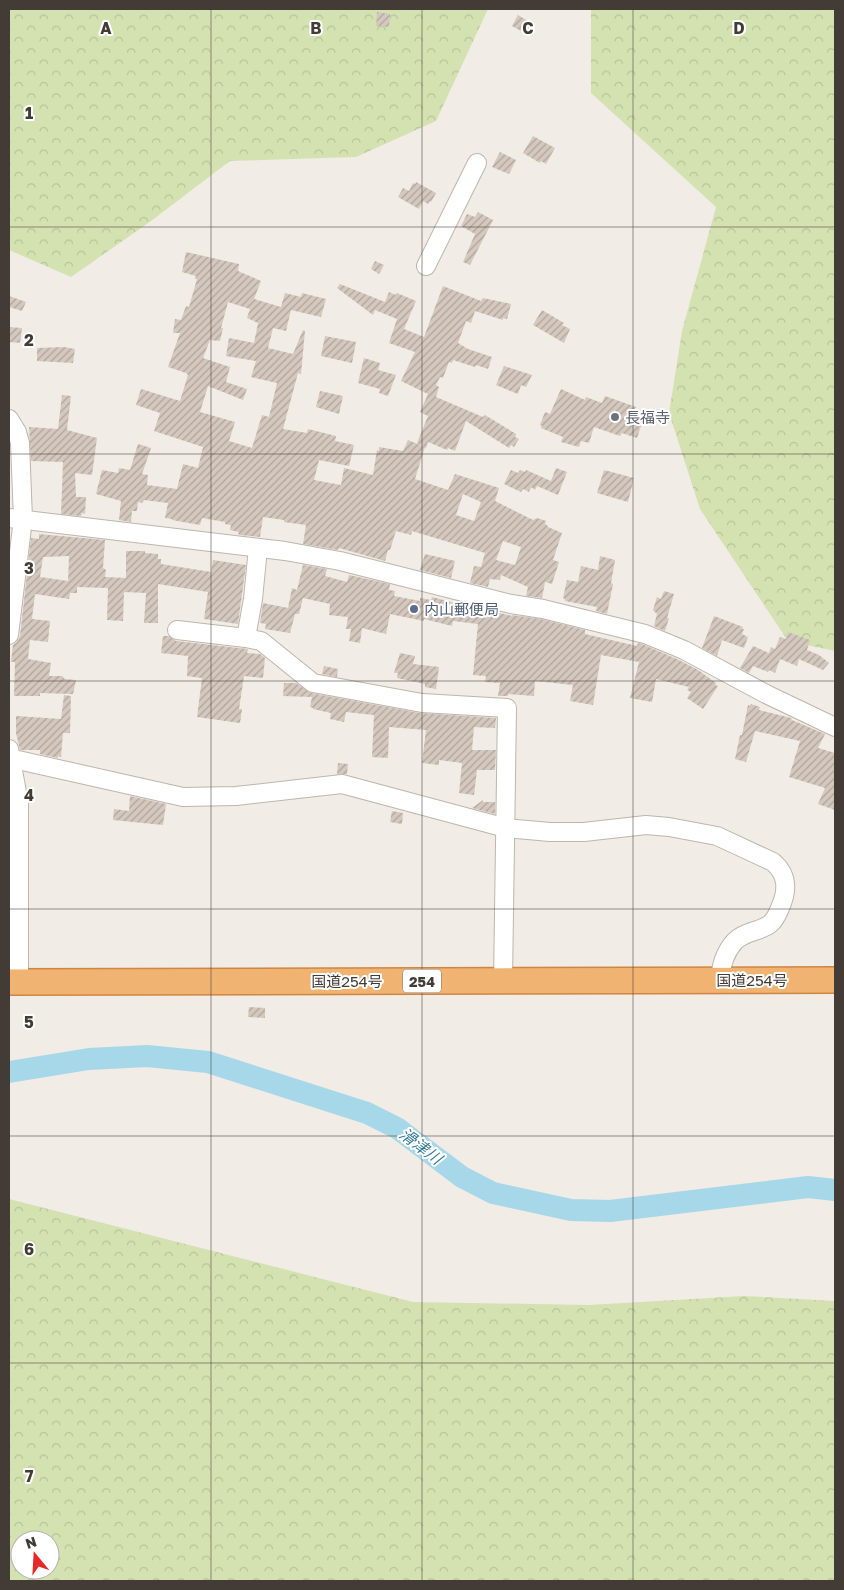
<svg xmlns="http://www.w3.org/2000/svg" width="844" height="1590" viewBox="0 0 844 1590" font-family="'Golos Text','Noto Sans JP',sans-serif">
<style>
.forest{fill:url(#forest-crowns);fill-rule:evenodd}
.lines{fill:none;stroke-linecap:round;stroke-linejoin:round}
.river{stroke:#a7d8e9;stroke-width:22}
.building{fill:url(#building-hatch);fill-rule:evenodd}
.minor-casing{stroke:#bfb5ac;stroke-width:20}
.highway-casing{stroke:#cf8642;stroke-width:28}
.minor{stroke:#fff;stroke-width:18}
.highway{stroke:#f1b371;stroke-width:25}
.grid{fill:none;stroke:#433c36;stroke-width:1;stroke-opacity:0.55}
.worship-dot{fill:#6b7280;stroke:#fff;stroke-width:2}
.service-dot{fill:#5c6f8a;stroke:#fff;stroke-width:2}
.labels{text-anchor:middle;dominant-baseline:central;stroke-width:4;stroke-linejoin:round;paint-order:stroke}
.shield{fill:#fff;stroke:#7b7672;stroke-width:1}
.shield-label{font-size:14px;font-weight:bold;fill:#433c36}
.worship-label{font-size:15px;fill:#5b616d;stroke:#fff;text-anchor:start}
.service-label{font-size:15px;fill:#4e5e75;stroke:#fff;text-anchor:start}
.street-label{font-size:15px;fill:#433c36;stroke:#fff}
.water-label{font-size:16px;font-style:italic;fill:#357c96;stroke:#fff}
.grid-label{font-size:16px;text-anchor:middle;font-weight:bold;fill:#433c36;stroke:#fff;stroke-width:4;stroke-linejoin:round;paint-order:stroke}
</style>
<defs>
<pattern id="forest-crowns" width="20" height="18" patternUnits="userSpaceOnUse" patternTransform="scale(1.25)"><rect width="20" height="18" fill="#d4e2b2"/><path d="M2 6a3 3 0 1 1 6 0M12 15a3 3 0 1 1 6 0" fill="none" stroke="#b7c39a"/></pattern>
<pattern id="building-hatch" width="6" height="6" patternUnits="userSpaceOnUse" patternTransform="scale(1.25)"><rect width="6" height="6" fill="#d5c9bf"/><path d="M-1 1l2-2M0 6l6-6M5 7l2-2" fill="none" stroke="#aea49c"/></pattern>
</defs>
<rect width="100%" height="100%" fill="#f1ece6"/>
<!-- forest -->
<g class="forest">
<path d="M9 9H488L436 121 356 157 230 161 151 221 71 277 9 250Z"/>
<path d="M591 9H835V651L788 641 700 509 669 413 682 331 716 207 591 93Z"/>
<path d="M9 1199 413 1302 589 1305 744 1296 835 1301V1581H9ZM20 1540H50V1570H20Z"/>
</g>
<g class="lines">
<!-- river -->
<path class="river" d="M9 1072 89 1059 147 1056 208 1062 367 1113 397 1128 462 1177 493 1193 571 1210 610 1211 808 1187 835 1190"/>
</g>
<!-- building -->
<g class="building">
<path d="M377 12 390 14 389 27 376 26Z"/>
<path d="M518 15 535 25 530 36 512 26Z"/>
<path d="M533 136 555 148 546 164 541 161 540 163 523 153Z"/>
<path d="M500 152 516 160 509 174 492 167Z"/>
<path d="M416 182 436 193 431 202 430 201 428 204 423 201 419 209 398 197 403 188 409 191 413 183 415 184Z"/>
<path d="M478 212 493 220 470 265 463 262 475 234 461 226 467 214 475 217Z"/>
<path d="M186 252 239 264 238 271 261 281 254 299 281 307 285 293 301 297 302 293 326 299 321 317 291 310 286 331 273 328 268 348 293 354 303 330 305 331 301 374 298 373 283 429 307 433 308 429 336 436 335 441 354 445 349 466 319 460 314 480 341 485 344 468 373 475 377 450 379 451V447L403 451 408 440 425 447 415 479 448 490 455 474 499 488 495 501 533 520 537 518 546 521 545 524 548 526V527L562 533 553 560 559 562 552 584 545 582 542 598 526 596 528 587 501 575 500 580 490 579 488 587 470 583 474 566 481 567 485 553 412 531 411 535 396 531 390 550H388L385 561 339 548 338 550 303 544 306 525 284 522V520L263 517 260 537 240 535 238 534 239 532 230 530 231 525 225 524V522L202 518 200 525 172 520V519L165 518 168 503 144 500 142 503 138 502 137 511H132L131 522 119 520 121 501 96 494 102 470 118 473 119 468 130 470 138 444 151 448 142 474 148 475 147 485 177 489 183 464 198 468 203 447 154 431 160 413 136 405 141 389 180 401 188 375 186 373 168 367 180 333H173L175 319 181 320 186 306 189 307 197 279H195L196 276 182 272ZM228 302 250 309 247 318 258 323 254 343 229 338 226 356 256 361 251 377 277 383 269 417 262 415 252 448 229 441 235 422 200 412 208 386 243 400 247 389 226 382 230 367 203 358 210 340 220 341 223 328H221ZM463 494 481 502 474 521 456 515ZM503 541 521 547 515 565 496 560Z"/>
<path d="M375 261 384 265 379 274 371 269Z"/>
<path d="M340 284 385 302 389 292 396 295 397 293 416 301 404 329 424 337 443 286 481 301 483 298 511 304 507 319 503 318V320L475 311 471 323 466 321 458 343 468 349 492 357 488 369 476 365 475 367 453 360 452 363 449 362 443 378 440 377 436 385 439 387 436 397 483 417 485 415 516 434 515 437 519 439 514 447 511 445 509 448 466 421 455 451 448 448 447 450 428 442 426 448 417 443 428 416 420 412 428 394 401 381 415 352 389 343 397 319 375 310 373 315 337 288Z"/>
<path d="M9 296 26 302 22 311 9 307Z"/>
<path d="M542 310 564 323 562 325 570 329 564 343 533 325Z"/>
<path d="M9 327 22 328 20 343 9 342Z"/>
<path d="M325 336 356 342 352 363 321 356Z"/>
<path d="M64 347 75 349 73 363 37 361V348Z"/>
<path d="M364 358 380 363 378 370 396 375 388 396 379 393 380 389 358 383Z"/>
<path d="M504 366 532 375 526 387 521 385 518 394 496 385Z"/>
<path d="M561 389 585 400 586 397 602 403 605 396 636 407 634 410 645 414 637 438 622 433 620 436 594 427 589 443 581 441 579 447 561 442 563 437 541 428 542 426 540 425 545 412 550 414Z"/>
<path d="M320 391 343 396 339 414 316 407Z"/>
<path d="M62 395 71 396 67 430 97 438 92 475 75 473 76 497H86L85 514 82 513 81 516 61 514 63 462 31 461 29 427 58 429Z"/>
<path d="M556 468 567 472 558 495 537 486 535 490 531 487 529 492 523 489 521 492 504 484 511 470 518 473 520 470 525 472 526 470 551 481Z"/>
<path d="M604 470 634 478 628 502 597 493Z"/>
<path d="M39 534 105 540 103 568 106 570 105 577 126 578V551H145V553L158 554V559H161V564L211 572 213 560 246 565 238 624 204 619 208 592 158 584V623H144L146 593 124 592 123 621 107 620 108 588 77 587V593H70L69 599 35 594 32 619 50 621 48 642 30 640 28 659 51 663 49 676H62L65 679 76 680 73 694 40 693V696H14L15 662H11L13 645 17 642 20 636 31 538 39 539ZM69 556 68 581 40 577 43 557Z"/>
<path d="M425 554 455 561 451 578 420 570Z"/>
<path d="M600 556 615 560 611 583 613 584 607 614 596 611 597 607 565 601V599L563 598 567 580 578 582 581 566 598 570Z"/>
<path d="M303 565 327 569 325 576 347 582 349 575 390 584 389 590 395 591 394 596 420 601V598L431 600 432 597 455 603 454 605 473 607 512 616V615L541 619 585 630V634L637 646 638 643 642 644 679 660 698 670 716 683 715 685 718 686 703 709 687 698 691 692 687 690 689 687 656 679 652 702 630 698 639 662 601 655 593 705 570 701 573 685 535 681 534 696 508 694V696H498L500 683 485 682 486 676 473 675 478 624 453 621 452 626 424 619V621L390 614 386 634 362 628 360 643 349 641 351 629H346L348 617 329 615 330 604 303 598 299 614H295L290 633 265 629 266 624 260 623 263 603 288 608 292 588 297 590Z"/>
<path d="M664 591 674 594 667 618H669L665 631 654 626 657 614 653 610 657 597 661 599Z"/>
<path d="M714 616 743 627 742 629H744L742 634 748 637 744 648 722 640 717 656 702 648Z"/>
<path d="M788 632 810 640 807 650 819 655 829 663 823 670 799 659 797 666 780 659 775 673 769 670 768 672 753 666 749 673 740 668 753 646 769 653 771 647 775 649 780 637 786 639Z"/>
<path d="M163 636H169L176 641 248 649 247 653 260 654 265 658 263 678 244 676 239 709H242L240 723 197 717 202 678 187 676 188 656 161 653Z"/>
<path d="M400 653 415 656 413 664 439 667 436 689 425 687V684L397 678 398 673H394Z"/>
<path d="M324 666 338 669 337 677 322 674Z"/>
<path d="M284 683H296L311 693 420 713 496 718 495 728 474 727 472 750H496L495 770H477L474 795 459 793 462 763 439 760V765L422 763 426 730 389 727 388 758 372 757 374 715 346 712 344 722 330 719 331 713 313 709V708L310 707 312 697 283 696Z"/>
<path d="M64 695 71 696 70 733H63L61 757 58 756V758L40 754V750H20L16 733V716L61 719Z"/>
<path d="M751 704 760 707 759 710 791 718 792 720 825 734 818 748 835 753V810L818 804 825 788 789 777 800 741 755 731 746 762 735 759 740 735H742L748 705 750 706Z"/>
<path d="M338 763 348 764 347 774H337Z"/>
<path d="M130 796 166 804 163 825 113 820 114 809 129 811Z"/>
<path d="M483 800V802H495V814L472 808Z"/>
<path d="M392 811 403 813 402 824 390 822Z"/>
<path d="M249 1007 265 1008V1018L248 1017Z"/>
</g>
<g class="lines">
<!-- minor casing -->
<g class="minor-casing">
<g id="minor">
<path d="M426 266 477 163"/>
<path d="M9 419 17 432 20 443 23 519 9 635"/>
<path d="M9 518 285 551 340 561 511 604 543 609 600 623 645 634 684 650 766 694 835 727"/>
<path d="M258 548 253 599 246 638 261 641 313 683 422 703 507 708 503 981"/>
<path d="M177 630 246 638"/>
<path d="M9 749 19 803V982"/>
<path d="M9 758 183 797 236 796 342 784 506 828 550 832H584L646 825 669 827 717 836 773 862C788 875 788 890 780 908 778 913 775 920 770 924 759 932 745 931 735 941 724 953 722 965 719 980"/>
</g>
</g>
<!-- highway casing -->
<g class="highway-casing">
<path id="highway" d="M9 982 835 980"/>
</g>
<!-- minor -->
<use href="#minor" class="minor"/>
<!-- highway -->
<use href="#highway" class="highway"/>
</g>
<!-- grid -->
<path class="grid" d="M211 9V1581M422 9V1581M633 9V1581M9 227H835M9 454H835M9 681H835M9 909H835M9 1136H835M9 1363H835"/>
<!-- markers -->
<circle class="worship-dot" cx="615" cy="417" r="5"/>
<circle class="service-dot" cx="414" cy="609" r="5"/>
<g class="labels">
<!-- shield labels -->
<rect class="shield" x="403" y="969.5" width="38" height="23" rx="4"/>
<g class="shield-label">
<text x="422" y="981">254</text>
</g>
<!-- worship labels -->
<g class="worship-label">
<text x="625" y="417">長福寺</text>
</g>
<!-- service labels -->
<g class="service-label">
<text x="424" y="609">内山郵便局</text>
</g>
<!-- street labels -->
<g class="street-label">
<text x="752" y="980">国道254号</text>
<text x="347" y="981">国道254号</text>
</g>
<!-- water labels -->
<g class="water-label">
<text transform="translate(421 1146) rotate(37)">滑津川</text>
</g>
</g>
<g class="grid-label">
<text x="106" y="34">A</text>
<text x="316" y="34">B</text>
<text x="528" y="34">C</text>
<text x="739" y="34">D</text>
<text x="29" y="119">1</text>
<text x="29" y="346">2</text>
<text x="29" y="574">3</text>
<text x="29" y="801">4</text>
<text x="29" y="1028">5</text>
<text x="29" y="1255">6</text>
<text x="29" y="1482">7</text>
</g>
<!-- border -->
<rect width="844" height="1590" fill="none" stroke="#433c36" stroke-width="20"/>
<!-- north arrow -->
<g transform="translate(35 1555) rotate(342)"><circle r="24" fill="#ffffff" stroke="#b4b1af"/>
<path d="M0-4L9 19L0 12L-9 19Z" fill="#e72728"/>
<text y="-8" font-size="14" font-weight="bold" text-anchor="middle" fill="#433c36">N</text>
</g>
</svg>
